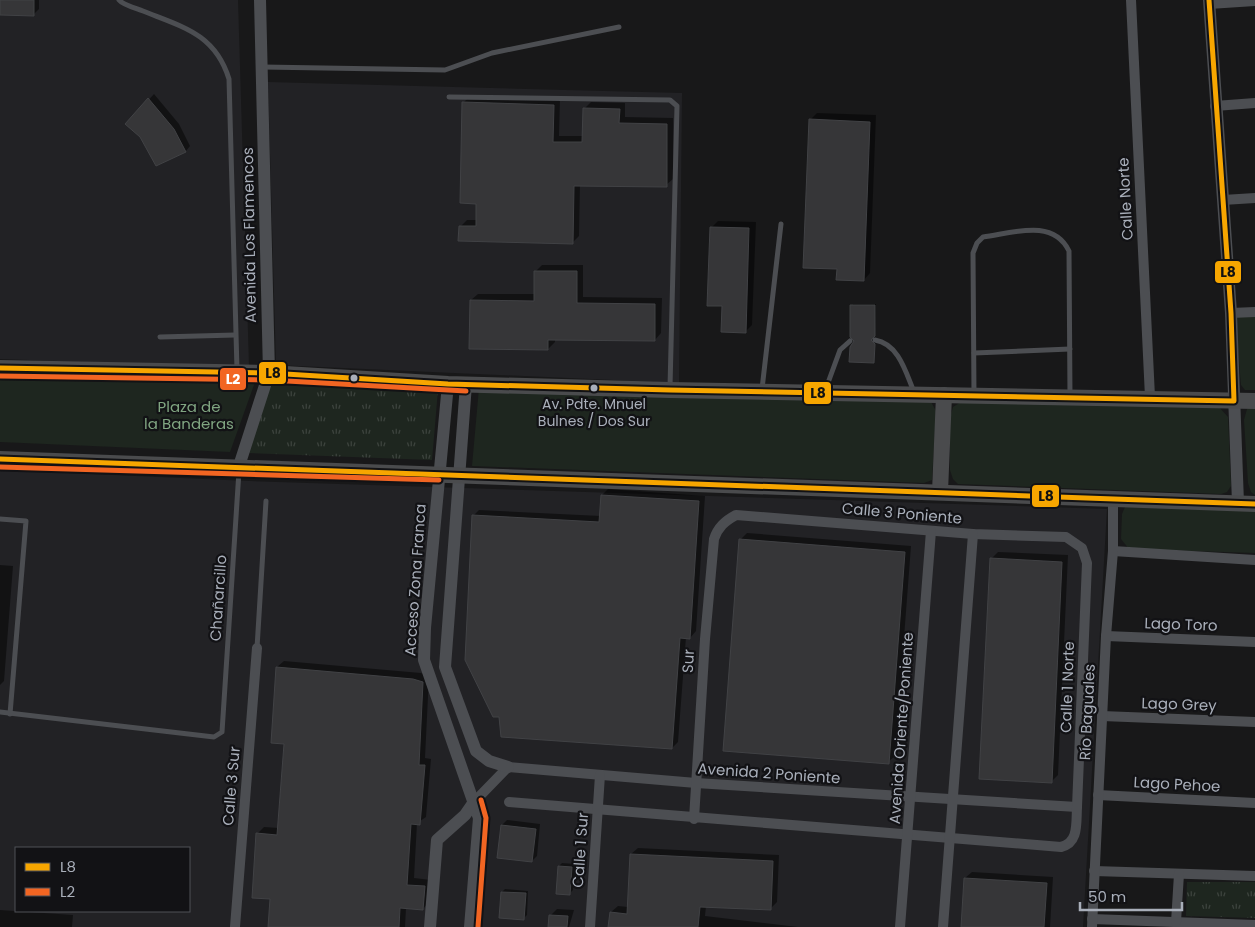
<svg xmlns="http://www.w3.org/2000/svg" width="1255" height="927" viewBox="0 0 1255 927" font-family="Poppins,sans-serif">
<style>
.built{fill:#222225;fill-rule:evenodd}
.grass{fill:url(#grass-tufts)}
.park{fill:#1e261f}
.shadow{fill:#0007}
.building{fill:#363638;stroke:#414245}
.lines{fill:none;stroke-linecap:round;stroke-linejoin:round}
.service{stroke:#4c4e52;stroke-width:5}
.minor{stroke:#4c4e52;stroke-width:10}
.tertiary{stroke:#4c4e52;stroke-width:12}
.primary{stroke:#4a4b4d;stroke-width:16}
.bus-1-casing{stroke:#121215;stroke-width:9}
.bus-2-casing{stroke:#121215;stroke-width:9}
.bus-1{stroke:#f7a600;stroke-width:5}
.bus-2{stroke:#f26522;stroke-width:5}
.bus-dot{fill:#a9afba;stroke:#121215;stroke-width:2}
.labels{text-anchor:middle;dominant-baseline:central;stroke-width:4.5;stroke-linejoin:round;paint-order:stroke}
.bus-label{font-size:14px;fill:#a9afba;stroke:#121215}
.street-label{font-size:15px;fill:#a9afba;stroke:#121215}
.park-label{font-size:15px;fill:#80a581;stroke:#121215}
.line-badge{stroke:#121215;stroke-width:2}
.badge-label{font-size:14px;text-anchor:middle;font-weight:bold;fill:#fff}
.pale-badge-label{font-size:14px;text-anchor:middle;font-weight:bold;fill:#111}
</style>
<defs>
<pattern id="grass-tufts" width="24" height="20" patternUnits="userSpaceOnUse" patternTransform="scale(1.25)"><rect width="24" height="20" fill="#1e261f"/><path d="M3 7l-1-3M5 7V3M7 7l1-3M15 17l-1-3M17 17v-4M19 17l1-3" fill="none" stroke="#3c433d"/></pattern>
</defs>
<rect width="100%" height="100%" fill="#181819"/>
<!-- built -->
<g class="built">
<path d="M0 0H238L249 366 229 367 0 359Z"/>
<path d="M268 82 682 93 679 383 276 365Z"/>
<path d="M0 470 249 481 1107 509 1083 927H0ZM16 848H189V911H16Z"/>
</g>
<!-- grass -->
<g class="grass">
<path d="M270 385 438 389 432 460 249 453Z"/>
<path d="M1187 882H1255V918L1186 916Z"/>
</g>
<!-- park -->
<g class="park">
<path d="M1255 315V390H1245L1241 385 1235 316Z"/>
<path d="M0 374 255 382 230 452 0 442Z"/>
<path d="M479 388 930 400 936 411 932 480 924 483 472 466Z"/>
<path d="M961 402 1219 407 1228 417 1231 486 1227 492 1221 494 958 484 953 479 950 470V418L953 407Z"/>
<path d="M1255 407V495L1251 492 1248 483 1244 420 1247 409Z"/>
<path d="M1125 507 1255 509V553L1129 549 1121 539 1122 514Z"/>
</g>
<!-- shadow -->
<g class="shadow">
<path d="M0 0H39V9L34 14H0Z"/>
<path d="M154 94 179 124 190 146 186 151 157 164 141 136 127 124Z"/>
<path d="M469 97 560 99 559 136H584V109L591 102 625 103V117L673 118V179L666 185 580 184 579 236 573 242 460 227 467 220H477L478 202 463 103Z"/>
<path d="M817 113 876 115 870 273 864 280 838 268 810 120Z"/>
<path d="M718 221 756 222 752 325 745 332 723 305 711 228Z"/>
<path d="M542 265H583V297L662 298 661 333 655 340 555 339V342L548 349 471 300 478 294H536V271Z"/>
<path d="M853 304H876L875 333 871 339 875 343 874 361 856 340Z"/>
<path d="M608 489 705 496 696 631 690 638 686 637 678 742 672 748 473 516 479 510 601 516 602 495Z"/>
<path d="M747 533 911 546 895 756 888 762 740 540Z"/>
<path d="M998 552 1068 555 1058 775 1051 782 991 559Z"/>
<path d="M0 565 13 566 4 681 0 685Z"/>
<path d="M284 661 421 673 429 676 425 758 431 759 426 817 417 823 414 878 431 880 429 902 423 909 406 908 405 927H269L271 898 257 834 264 827 279 828 286 742 277 667Z"/>
<path d="M507 820 540 824 537 856 532 861 502 825Z"/>
<path d="M638 848 779 855 777 902 770 909 706 906 705 916 798 927H610L611 912 618 906 628 907 631 854Z"/>
<path d="M562 863 575 864 573 890 570 893 559 866Z"/>
<path d="M972 872 1053 877 1050 927H963L965 878Z"/>
<path d="M505 889 528 891 527 915 524 918 502 892Z"/>
<path d="M557 909 574 910 569 927H552L550 916Z"/>
<path d="M0 910 73 915 72 927H0Z"/>
</g>
<!-- building -->
<g class="building">
<path d="M0 0H34V16L0 15Z"/>
<path d="M148 98 174 129 186 152 156 166 140 137 125 124Z"/>
<path d="M462 102 554 105 553 142H582L583 108 620 109 619 123 667 124V187L574 186 573 244 458 241 459 226H476V204L460 203Z"/>
<path d="M809 119 870 122 864 281 836 280 837 269 803 268Z"/>
<path d="M710 227 749 228 746 333 721 332 722 306H707Z"/>
<path d="M534 271H577V303L655 304V341L548 340V350L469 349 470 300 534 301Z"/>
<path d="M850 305H875V336L871 340 875 344 874 363 849 362 850 347 854 341 850 337Z"/>
<path d="M601 495 699 501 690 639 680 638 672 749 501 737 499 717H493L465 660 472 515 599 522Z"/>
<path d="M739 539 905 552 889 764 723 751Z"/>
<path d="M990 558 1062 562 1052 783 979 779Z"/>
<path d="M276 667 413 679 423 682 419 765H425L420 825 411 824 407 885 425 886 423 910 400 908 399 927H268L270 899 252 898 256 833 277 835 284 744 271 743Z"/>
<path d="M501 825 536 829 532 862 497 858Z"/>
<path d="M630 854 773 861 771 910 700 907 698 927H608L610 912 627 914Z"/>
<path d="M558 866 572 867 570 895 556 894Z"/>
<path d="M964 878 1047 883 1044 927H961Z"/>
<path d="M501 892 526 893 524 920 499 918Z"/>
<path d="M549 915 568 916 567 927H548Z"/>
</g>
<g class="lines">
<!-- service -->
<g class="service">
<path d="M119 0C123 5 135 8 143 11 183 27 215 34 229 79L237 370"/>
<path d="M263 67 445 70 492 53 619 27"/>
<path d="M449 97 670 100 677 106 670 387"/>
<path d="M160 337 235 335"/>
<path d="M875 340C899 344 906 373 914 392"/>
<path d="M974 353 1070 349"/>
<path d="M762 389 781 224"/>
<path d="M825 391 840 350 850 341"/>
<path d="M974 394 973 253 977 243 983 237C1013 233 1053 218 1069 251L1070 396"/>
<path d="M0 519 26 521 10 714"/>
<path d="M257 648 266 501"/>
<path d="M0 712 214 737 222 732 239 471"/>
</g>
<!-- minor -->
<g class="minor">
<path d="M1131 0 1150 397"/>
<path d="M1209 4 1255 1"/>
<path d="M1215 106 1255 103"/>
<path d="M1223 200 1255 198"/>
<path d="M1231 313 1255 312"/>
<path d="M1113 551 1255 560"/>
<path d="M1106 636 1255 642"/>
<path d="M1102 716 1255 722"/>
<path d="M1098 795 1255 803"/>
<path d="M474 802 508 767 696 783 1077 807"/>
<path d="M509 802 1061 847C1079 843 1076 823 1077 807L1087 563 1082 548 1066 537 973 534 736 515C725 521 718 527 714 539L705 639 694 819"/>
<path d="M1094 871 1255 876"/>
<path d="M1092 919 1255 925"/>
<path d="M1176 922 1179 874"/>
<path d="M235 927 257 648"/>
<path d="M590 927 600 775"/>
<path d="M900 927 931 531"/>
<path d="M943 927 973 534"/>
<path d="M1092 927 1106 636 1113 551V499"/>
</g>
<!-- tertiary -->
<g class="tertiary">
<path d="M1209 0 1231 313 1238 503"/>
<path d="M448 384 425 628 424 660 479 818 470 927"/>
<path d="M466 384 445 667 476 751 489 761 508 767"/>
<path d="M239 466 269 373 260 0"/>
<path d="M430 927 437 840 465 815 474 802"/>
</g>
<!-- primary -->
<g class="primary">
<path d="M0 368 269 373 448 384 670 390 1255 401"/>
<path d="M0 459 1255 504"/>
<path d="M940 492 944 395"/>
</g>
<!-- bus-1 casing -->
<g class="bus-1-casing">
<g id="bus-1">
<path d="M0 368 269 373 448 384 670 390 1234 401 1231 313 1209 0"/>
<path d="M0 459 1255 504"/>
</g>
</g>
<!-- bus-2 casing -->
<g class="bus-2-casing">
<g id="bus-2">
<path d="M0 376 269 380 466 391"/>
<path d="M0 467 439 480"/>
<path d="M478 927 486 818 481 800"/>
</g>
</g>
<!-- bus-1 -->
<use href="#bus-1" class="bus-1"/>
<!-- bus-2 -->
<use href="#bus-2" class="bus-2"/>
</g>
<!-- markers -->
<g class="bus-dot">
<circle cx="354" cy="378" r="4.5"/>
<circle cx="594" cy="388" r="4.5"/>
</g>
<g class="labels">
<!-- bus labels -->
<g class="bus-label">
<text x="594" y="404">Av. Pdte. Mnuel<tspan x="594" dy="17">Bulnes / Dos Sur</tspan></text>
</g>
<!-- street labels -->
<g class="street-label">
<text transform="translate(1125 199) rotate(-93)">Calle Norte</text>
<text transform="translate(249 235) rotate(-91)">Avenida Los Flamencos</text>
<text transform="translate(902 513) rotate(5)">Calle 3 Poniente</text>
<text transform="translate(415 580) rotate(-86)">Acceso Zona Franca</text>
<text transform="translate(218 598) rotate(-86)">Chañarcillo</text>
<text transform="translate(1181 624) rotate(2)">Lago Toro</text>
<text transform="translate(688 661) rotate(-87)">Sur</text>
<text transform="translate(1067 687) rotate(-88)">Calle 1 Norte</text>
<text transform="translate(1179 704) rotate(2)">Lago Grey</text>
<text transform="translate(1087 712) rotate(-87)">Río Baguales</text>
<text transform="translate(901 728) rotate(-86)">Avenida Oriente/Poniente</text>
<text transform="translate(769 773) rotate(4)">Avenida 2 Poniente</text>
<text transform="translate(1177 784) rotate(3)">Lago Pehoe</text>
<text transform="translate(231 786) rotate(-85)">Calle 3 Sur</text>
<text transform="translate(580 850) rotate(-86)">Calle 1 Sur</text>
</g>
<!-- park labels -->
<g class="park-label">
<text x="189" y="406">Plaza de<tspan x="189" dy="17">la Banderas</tspan></text>
</g>
</g>
<g class="line-badge">
<rect x="1214" y="260" width="28" height="24" rx="5" fill="#f7a600"/>
<rect x="258" y="361" width="29" height="24" rx="5" fill="#f7a600"/>
<rect x="219" y="367" width="28" height="24" rx="5" fill="#f26522"/>
<rect x="803" y="381" width="29" height="24" rx="5" fill="#f7a600"/>
<rect x="1031" y="484" width="29" height="24" rx="5" fill="#f7a600"/>
</g>
<g class="badge-label">
<text x="233" y="384">L2</text>
</g>
<g class="pale-badge-label">
<text x="1228" y="277">L8</text>
<text x="273" y="378">L8</text>
<text x="818" y="398">L8</text>
<text x="1046" y="501">L8</text>
</g>
<!-- legend -->
<rect x="15" y="847" width="175" height="65" fill="#121215" stroke="#4e5157"/>
<rect x="25" y="863" width="25" height="8" fill="#f7a600" stroke="#4e5157"/>
<text x="60" y="872" font-size="15" fill="#a9afba">L8</text>
<rect x="25" y="888" width="25" height="8" fill="#f26522" stroke="#4e5157"/>
<text x="60" y="897" font-size="15" fill="#a9afba">L2</text>
<!-- scale -->
<path d="M1080 902v8h102v-8" fill="none" stroke="#a9afba" stroke-width="2.5"/>
<text x="1088" y="902" font-size="15" fill="#a9afba" stroke="#121215" stroke-width="4" paint-order="stroke">50 m</text>
</svg>
